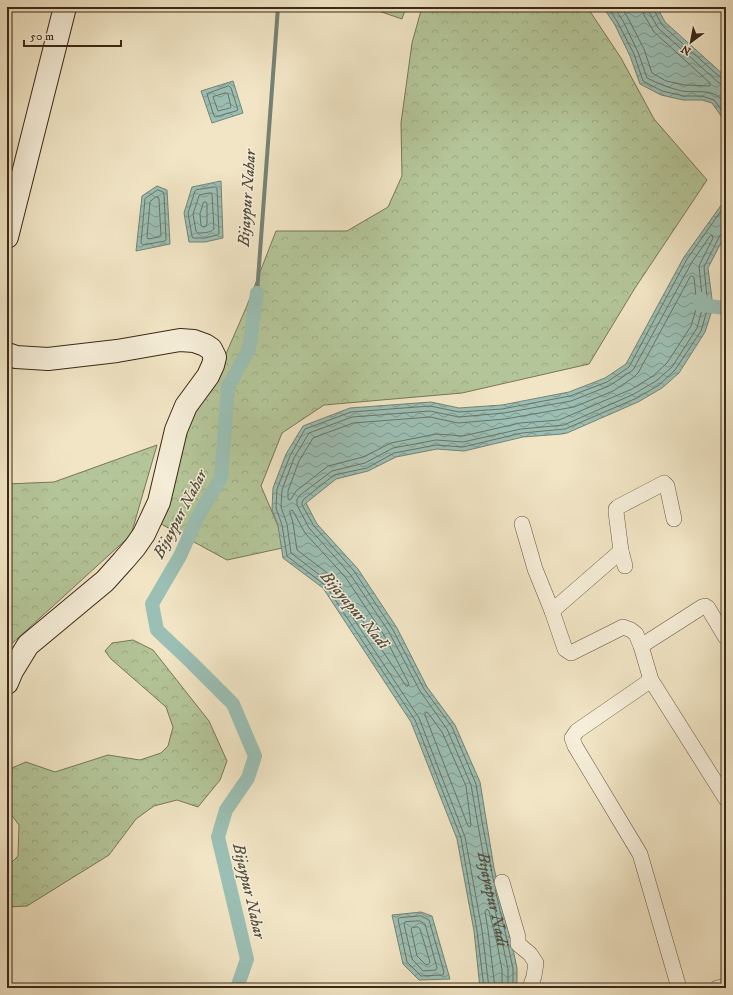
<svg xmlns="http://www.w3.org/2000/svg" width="733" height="995" viewBox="0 0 733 995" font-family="'IM FELL DW Pica',serif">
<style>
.green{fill:#b4c699;stroke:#787758}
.forest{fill:url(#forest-crowns);stroke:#787758}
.water{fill:url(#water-waves);stroke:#758375}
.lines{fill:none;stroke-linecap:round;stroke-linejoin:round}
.shore{stroke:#6c7466;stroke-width:1}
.stream{stroke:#758375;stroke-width:4}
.canal{stroke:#9bbfb4;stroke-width:14}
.street-casing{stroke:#695742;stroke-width:16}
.secondary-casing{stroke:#3c2817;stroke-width:24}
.street{stroke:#f6eed9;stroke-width:15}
.secondary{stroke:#f6eed9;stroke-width:22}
.labels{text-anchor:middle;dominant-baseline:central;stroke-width:3;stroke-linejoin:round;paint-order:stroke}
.water-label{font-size:16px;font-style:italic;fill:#544e3e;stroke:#f6eed9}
</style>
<defs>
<pattern id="forest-crowns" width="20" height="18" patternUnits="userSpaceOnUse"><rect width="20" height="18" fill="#b4c699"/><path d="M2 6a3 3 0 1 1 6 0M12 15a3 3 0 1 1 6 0" fill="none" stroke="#9caa83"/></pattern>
<pattern id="water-waves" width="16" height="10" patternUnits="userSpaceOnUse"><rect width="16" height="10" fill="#9bbfb4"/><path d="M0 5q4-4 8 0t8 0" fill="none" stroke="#809b91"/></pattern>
</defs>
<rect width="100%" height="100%" fill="#f1e5c5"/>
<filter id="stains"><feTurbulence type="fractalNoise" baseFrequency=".005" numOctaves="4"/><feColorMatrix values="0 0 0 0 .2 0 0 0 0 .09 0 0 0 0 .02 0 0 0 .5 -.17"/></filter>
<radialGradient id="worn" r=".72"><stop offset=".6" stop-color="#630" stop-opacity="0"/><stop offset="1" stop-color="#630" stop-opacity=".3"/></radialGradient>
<!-- green -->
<path class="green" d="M371 7H406L402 19 370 8Z"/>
<!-- forest -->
<g class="forest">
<path d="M422 7H587L621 58 654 119 707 180 635 288 589 364 462 393 324 405 282 433 261 486 287 547 227 560 161 524 185 430 222 363 246 308 276 231H347L388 207 402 176 401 123 412 43Z"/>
<path d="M157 445 131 535 7 648V484L54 482Z"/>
<path d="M133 640 153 650 209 721 227 761 220 780 198 807 177 800 154 806 136 819 109 855 27 906 7 907V867L18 856 19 825 7 809V770L26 762 55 772 108 755 140 760 161 753 168 746 173 727 166 707 111 659 105 651 112 643Z"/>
</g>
<!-- water -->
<g class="water">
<path d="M603 7H657L665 22 726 77V123L712 103 702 100H683L661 95 640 84 630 56 615 25Z"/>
<path d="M233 81 243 113 212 123 201 91Z"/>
<path d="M221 181 223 238 205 242H189L184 213 192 187Z"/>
<path d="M157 186 167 190 170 244 136 251 142 196Z"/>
<path d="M726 193V235L723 239 708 268 713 307 705 332 679 373 662 388 638 402 567 433 562 434 523 437 464 451 437 449 396 457 368 471 336 479 306 503 317 524 358 569 397 628 427 687 455 725 480 782 494 868 511 940 517 968V988H480L474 931 457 839 411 722 323 588 283 558 278 526 272 509 273 488 286 454 303 426 350 408 431 402 459 408 502 405 569 392 605 378 626 364 684 257 722 204Z"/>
<path d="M421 912 432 916 450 979 419 980 403 964 392 915Z"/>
</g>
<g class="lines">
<!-- shore -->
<g class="shore">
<path d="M608 7 618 23 634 54 643 81 662 91 684 96H702L714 100 726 116"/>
<path d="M614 7 623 21 638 52 647 78C659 84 669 88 682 91 693 93 710 89 719 97 722 100 724 104 726 107"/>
<path d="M621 7 628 18 644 49 652 73 666 81 685 85 710 86V83L654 32 644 15 642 7"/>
<path d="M648 7 649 12 658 28 719 83 722 84 726 85"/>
<path d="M653 7 654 10 662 25 722 79 726 80"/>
<path d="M229 86 231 88 238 110 236 111 215 117 214 116 207 94Z"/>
<path d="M226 93 228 94 231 107 230 108 218 111 213 97Z"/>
<path d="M215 187 217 188 219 234 217 235 205 238H193L192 236 188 213 195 191 196 190Z"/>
<path d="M158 190 163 192 164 194 166 240 165 241 143 245 141 243 145 199Z"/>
<path d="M210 193 212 194 214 229C210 233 203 233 198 233L196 231 193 214 199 196 200 195Z"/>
<path d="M156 197H158L159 199 161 236 159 237 148 239 147 237 150 202Z"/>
<path d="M204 202H206L207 203V224L206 226 203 227 201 225 200 214Z"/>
<path d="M692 276 694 277 697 306 691 326 667 363 653 376 632 389 559 420 520 423 463 436 436 434 391 443 363 457 328 466 296 491 291 499 289 500 288 499V491L299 461 313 438 353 423 430 417 458 423 505 419 574 407 613 391 634 377 638 373 690 277Z"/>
<path d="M290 511 292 510 293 511 305 533 346 578 384 635 409 684 408 686H406L334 578 297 550 293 523 290 513Z"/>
<path d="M426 712 428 713 442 732 466 786 471 825 470 827 468 826 425 715V713Z"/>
<path d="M494 883 482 822 476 784 452 727 424 689 393 630 354 571 314 526 302 505V502L304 499 334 475 367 468 394 453 436 445 463 447 522 433 565 429 637 398 659 385 675 370 701 331 708 307 704 267 719 237 722 234 726 233"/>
<path d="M495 889 507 940 513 969V988"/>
<path d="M421 916 429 920 444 972 443 975 421 976 407 962 398 919 399 918Z"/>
<path d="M420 921 425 924 437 968 436 970 423 971 412 959 404 924 405 922Z"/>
<path d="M418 927 420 929 430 962 428 965 425 964 417 956 411 929 412 928Z"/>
<path d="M484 988 477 931 461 838 415 720 326 586 287 556 282 525 276 508 277 489 290 456 305 429 351 412 430 406 459 412 502 409 570 396 607 382 629 367 687 259 726 204"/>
<path id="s1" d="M489 988 482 930 465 837 419 718 330 583 291 553 287 524 281 507 282 490 294 458 309 433 352 417 430 411 459 417 504 413 571 401 609 386 633 370 692 262 710 236 712 235 713 238 699 266 703 306 697 328 672 367 656 381 634 394 564 425 521 429 463 442 436 440 393 448 365 463 332 471 300 495 297 499V505L309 528 350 574 389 632 420 691 447 729 471 785 486 870 502 941 508 969V988"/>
<path d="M495 988 488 930 485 912 487 909 489 911 497 943 502 970V988"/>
</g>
<!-- stream -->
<path class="stream" d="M257 293 278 7"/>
<!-- canal -->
<g class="canal">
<path d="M701 299 700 305 726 308"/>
<path d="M237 988 247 959 218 837 226 810 248 778 255 756 233 704 191 662 157 630 152 604 180 556 198 516 221 478 228 387 249 349 257 293"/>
</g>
<!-- street casing -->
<g class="street-casing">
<g id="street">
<path d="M522 524 535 569 552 611 565 649 571 653 623 627 631 630 636 634 641 646 651 680 726 799"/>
<path d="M621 551 625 566"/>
<path d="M552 611 621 551 616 512V509L618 507 664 483 667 486 674 519"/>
<path d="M641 646 702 607 705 606 708 608 726 638"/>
<path d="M651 680 577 731 572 738 575 746 640 854 679 988"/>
<path d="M502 882 518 937V944L530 954 536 963 534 976 530 988"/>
<path d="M717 988 726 986"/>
</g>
</g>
<!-- secondary casing -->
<g class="secondary-casing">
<g id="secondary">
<path d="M7 237 65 7"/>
<path d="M7 354 16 357 48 359 117 351 180 340 194 341 205 345 211 349 215 357 213 365 208 376 186 406 176 430 159 502 144 534 135 547 123 561 105 581 28 645 12 671 7 683"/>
</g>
</g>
<!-- street -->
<use href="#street" class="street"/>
<!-- secondary -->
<use href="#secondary" class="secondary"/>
</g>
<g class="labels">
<!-- water labels -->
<g class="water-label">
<text transform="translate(247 198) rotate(-86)">Bijaypur Nahar</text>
<text transform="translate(180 514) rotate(-62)">Bijaypur Nahar</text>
<text transform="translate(355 610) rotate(50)">Bijayapur Nadi</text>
<text transform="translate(249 891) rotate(77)">Bijaypur Nahar</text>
<text stroke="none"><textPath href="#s1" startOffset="2118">Bijayapur Nadi</textPath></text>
</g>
</g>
<!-- margin -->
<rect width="733" height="995" fill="none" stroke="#f1e5c5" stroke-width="24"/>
<rect x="8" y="8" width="717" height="979" fill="none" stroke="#3c2817" stroke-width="2"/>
<rect x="12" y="12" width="709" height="971" fill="none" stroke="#3c2817"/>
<!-- north arrow -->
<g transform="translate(691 42) rotate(212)" stroke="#f6eed9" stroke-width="3" paint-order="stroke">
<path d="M0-3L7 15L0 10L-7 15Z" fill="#3c2817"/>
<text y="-6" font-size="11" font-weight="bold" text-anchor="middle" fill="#3c2817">N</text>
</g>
<!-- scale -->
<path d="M24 40v6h97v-6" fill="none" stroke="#3c2817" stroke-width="2"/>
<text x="30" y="40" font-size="12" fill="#3c2817" stroke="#f6eed9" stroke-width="3" paint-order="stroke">50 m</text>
<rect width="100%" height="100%" filter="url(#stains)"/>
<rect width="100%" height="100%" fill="url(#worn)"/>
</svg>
